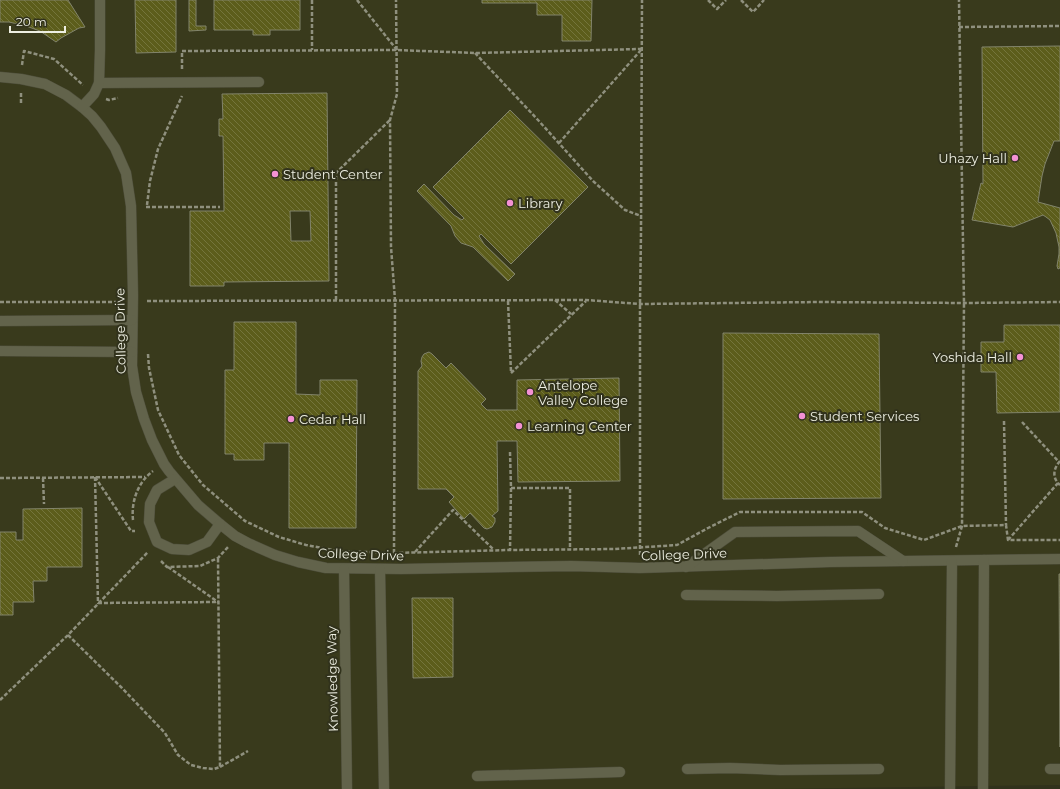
<svg xmlns="http://www.w3.org/2000/svg" width="1060" height="789" viewBox="0 0 1060 789" font-family="Montserrat,sans-serif">
<style>
.built{fill:#393a1c}
.building{fill:url(#building-back-hatch);stroke:#82846b;fill-rule:evenodd}
.lines{fill:none;stroke-linecap:round;stroke-linejoin:round}
.lane-casing{stroke:#4d4d3a;stroke-width:11}
.path{stroke:#8f907e;stroke-width:2.5;stroke-dasharray:4 2;stroke-linecap:butt}
.lane{stroke:#62634b;stroke-width:10}
.poi-dot{fill:#f491d3;stroke:#31321c;stroke-width:1.5}
.labels{text-anchor:middle;dominant-baseline:central;stroke-width:4;stroke-linejoin:round;paint-order:stroke}
.poi-label{font-size:13px;fill:#eeefe2;stroke:#31321c;text-anchor:start}
.street-label{font-size:13px;fill:#eeefe2;stroke:#31321c}
</style>
<defs>
<pattern id="building-back-hatch" width="6" height="6" patternUnits="userSpaceOnUse"><rect width="6" height="6" fill="#5c5d1b"/><path d="M-1 5l2 2M0 0l6 6M5-1l2 2" fill="none" stroke="#74753c"/></pattern>
</defs>
<rect width="100%" height="100%" fill="#31321c"/>
<!-- built -->
<path class="built" d="M0 0H1060V785L770 789H0Z"/>
<!-- building -->
<g class="building">
<path d="M0 0H68L85 27 79 28 61 38 56 42 40 31 26 26 9 22H0Z"/>
<path d="M135 0H176V52L136 53Z"/>
<path d="M189 0H196V26H206V30L189 31Z"/>
<path d="M214 0H300V30H270V35H253V30H214Z"/>
<path d="M482 0H592L591 41H562V15H537V3H482Z"/>
<path d="M1060 46V141H1054L1045 164 1042 176 1038 202 1060 208V268L1058 269 1057 266 1059 254V247L1056 233 1050 220 1046 217 1043 215 1013 227 972 220 981 183 983 184 982 47Z"/>
<path d="M327 93 329 281 224 282V286H190V211H224L223 136H219V119H223L222 94ZM290 211H310L311 241H291Z"/>
<path d="M510 110 588 187 511 264 481 234 479 236 484 244 515 274 508 281 473 247 461 243 455 236 451 226 417 191 424 184 454 215 462 220 464 218 433 187Z"/>
<path d="M234 322H296V394L320 395V380H357L356 528H289V443H264V460H234V454H225V370H234Z"/>
<path d="M1004 325H1060V412L997 413 996 372H981V342H1004Z"/>
<path d="M723 333 879 334 881 498 723 499Z"/>
<path d="M429 352 432 354 446 368 451 363 486 399 481 404 487 410H517V380L619 378 620 481 518 482 517 441H497L498 511 492 516 495 518V522L492 527 487 529 484 528 470 513 464 519 449 502 454 497 446 489H418V371L422 366 421 361 422 357 424 354Z"/>
<path d="M82 508V567H47V581H33L34 602H13V615H0V532H16V540H23V509Z"/>
<path d="M1059 574H1060V747Z"/>
<path d="M412 598H453V677L413 678Z"/>
</g>
<g class="lines">
<!-- lane casing -->
<g class="lane-casing">
<g id="lane">
<path d="M0 77 21 79 45 84 66 95 82 107 92 116 101 127 115 148 126 173 131 206 133 295 132 366 136 392 144 419 152 440 164 464 169 471 198 505 220 524 235 536 248 543 275 555 298 562 326 568 401 569 571 566 640 568 830 562 1060 559"/>
<path d="M99 83 259 82"/>
<path d="M82 107 94 94 99 83 100 50V0"/>
<path d="M0 321 132 320"/>
<path d="M0 351 132 352"/>
<path d="M175 479 157 490 150 504 149 522 157 542 172 549 189 550 207 542 220 524"/>
<path d="M686 567 735 532 858 531 903 561"/>
<path d="M344 569 347 789"/>
<path d="M380 569 384 789"/>
<path d="M686 595 777 596 879 594"/>
<path d="M687 769 730 768 780 770 879 769"/>
<path d="M1050 769H1060"/>
<path d="M477 776 620 772"/>
<path d="M950 789 952 561"/>
<path d="M983 789 984 560"/>
</g>
</g>
<!-- path -->
<g class="path">
<path d="M312 0V50"/>
<path d="M357 0 397 50"/>
<path d="M708 0 717 9 726 0"/>
<path d="M741 0 753 12 764 0"/>
<path d="M959 27 1060 26"/>
<path d="M475 53 538 120 593 181 625 210 641 216"/>
<path d="M22 65 24 51 54 59 83 85"/>
<path d="M182 69V51L397 50 475 53 641 49"/>
<path d="M106 99 109 100 118 98"/>
<path d="M21 103V92"/>
<path d="M559 143 641 50"/>
<path d="M147 205 150 181 158 149 182 96"/>
<path d="M146 207H220"/>
<path d="M336 300V173L390 120"/>
<path d="M555 300 571 314"/>
<path d="M147 301 586 300 640 304 818 302 964 303 1060 302"/>
<path d="M508 301 511 372"/>
<path d="M0 302H120"/>
<path d="M148 354 149 368 158 410 179 455 203 485 245 521 279 537 306 545 338 551 394 553 510 550 615 549 677 545 708 528 740 512H862L885 528 924 540 962 526 1006 525 1008 540H1060"/>
<path d="M511 373 586 301"/>
<path d="M1004 421 1006 525"/>
<path d="M1022 422 1059 462"/>
<path d="M510 452 511 488 510 550"/>
<path d="M1060 461C1053 469 1052 478 1060 485"/>
<path d="M95 477 98 603 219 602"/>
<path d="M95 477 131 531H135"/>
<path d="M0 478 145 477"/>
<path d="M43 478 44 504"/>
<path d="M511 488H570V549"/>
<path d="M133 520C131 501 138 482 153 471"/>
<path d="M1008 540 1058 483"/>
<path d="M956 547 962 526 964 303 959 0"/>
<path d="M415 552 453 510 494 550"/>
<path d="M394 553 395 300 391 247 390 120 397 94 396 0"/>
<path d="M640 555V304L641 233 642 0"/>
<path d="M161 561 167 567 200 566 218 558 228 547"/>
<path d="M168 567 218 602"/>
<path d="M68 635 122 688 165 733 178 755 191 765 203 768 214 769 220 767 218 558"/>
<path d="M0 700 68 635 148 552"/>
<path d="M220 767 248 751"/>
</g>
<!-- lane -->
<use href="#lane" class="lane"/>
</g>
<!-- markers -->
<g class="poi-dot">
<circle cx="1015" cy="158" r="4"/>
<circle cx="275" cy="174" r="4"/>
<circle cx="510" cy="203" r="4"/>
<circle cx="1020" cy="357" r="4"/>
<circle cx="530" cy="392" r="4"/>
<circle cx="802" cy="416" r="4"/>
<circle cx="291" cy="419" r="4"/>
<circle cx="519" cy="426" r="4"/>
</g>
<g class="labels">
<!-- poi labels -->
<g class="poi-label">
<text x="1007" y="158" text-anchor="end">Uhazy Hall</text>
<text x="283" y="174">Student Center</text>
<text x="518" y="203">Library</text>
<text x="1012" y="357" text-anchor="end">Yoshida Hall</text>
<text x="538" y="385">Antelope<tspan x="538" dy="15">Valley College</tspan></text>
<text x="810" y="416">Student Services</text>
<text x="299" y="419">Cedar Hall</text>
<text x="527" y="426">Learning Center</text>
</g>
<!-- street labels -->
<g class="street-label">
<text transform="translate(120 331) rotate(-91)">College Drive</text>
<text transform="translate(361 554) rotate(2)">College Drive</text>
<text transform="translate(684 554) rotate(-2)">College Drive</text>
<text transform="translate(332 679) rotate(-91)">Knowledge Way</text>
</g>
</g>
<!-- scale -->
<path d="M10 26v6h55v-6" fill="none" stroke="#eeefe2" stroke-width="2"/>
<text x="16" y="26" font-size="12" fill="#eeefe2" stroke="#31321c" stroke-width="3" paint-order="stroke">20 m</text>
</svg>
